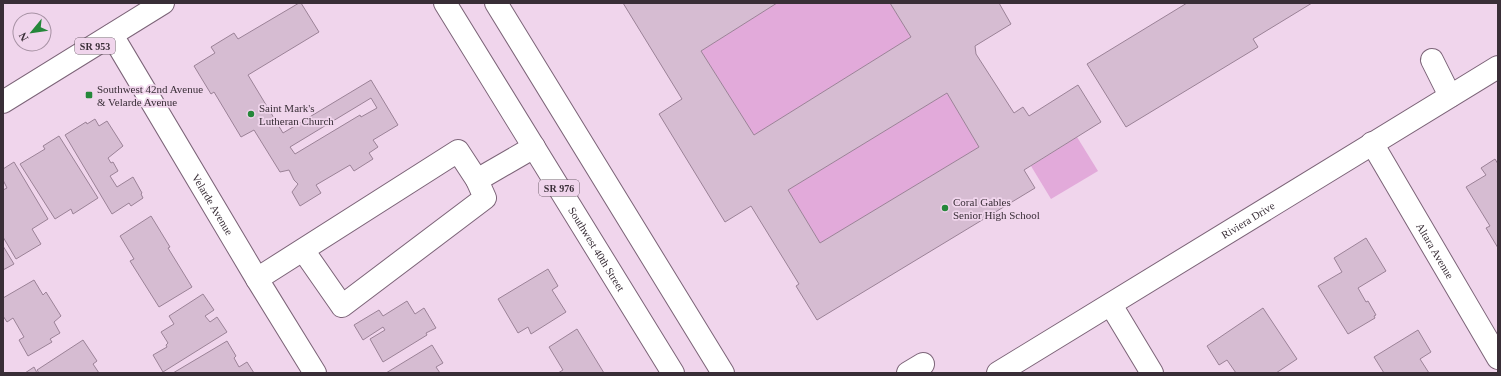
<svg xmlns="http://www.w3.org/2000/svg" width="1501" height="376" viewBox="0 0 1501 376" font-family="Georgia,serif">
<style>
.green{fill:#e2aada}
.building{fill:#d6bcd2;stroke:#9b8297;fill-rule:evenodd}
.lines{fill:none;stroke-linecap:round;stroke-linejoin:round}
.minor-casing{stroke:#7c6478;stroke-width:24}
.major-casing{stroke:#7c6478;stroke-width:24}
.minor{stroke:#fff;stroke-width:22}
.major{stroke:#fff;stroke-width:22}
.poi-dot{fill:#25873a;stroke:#f0d5ec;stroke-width:1.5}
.labels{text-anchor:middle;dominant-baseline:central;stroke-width:3.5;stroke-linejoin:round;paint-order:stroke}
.shield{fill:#f0d5ec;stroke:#70606d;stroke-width:1}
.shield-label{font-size:10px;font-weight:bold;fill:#392e37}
.poi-label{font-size:11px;fill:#392e37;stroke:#f0d5ec;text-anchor:start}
.street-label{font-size:11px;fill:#392e37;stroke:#f0d5ec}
</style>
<rect width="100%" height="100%" fill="#f0d5ec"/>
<!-- green -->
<g class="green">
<path d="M777 3H890L911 37 754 135 701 51Z"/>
<path d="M947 93 979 147 820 243 788 190Z"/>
<path d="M1077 137 1098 171 1051 199 1031 166Z"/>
</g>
<!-- building -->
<g class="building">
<path d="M299 3H301L319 32 248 75 283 133 371 80 398 125 373 140 378 147 369 153 373 159 354 171 350 165 316 185 321 193 300 206 292 192 298 184 294 180 289 170 280 172 254 130 241 137 214 92 211 94 194 66 215 53 211 47 234 33 238 39ZM371 98 377 108 361 117 360 115 295 154 290 147Z"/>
<path d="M623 3H777L701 51 754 135 911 37 890 3H999L1011 24 975 46 976 54 1014 113 1023 107 1029 116 1078 85 1101 122 1024 170 1035 188 817 320 796 286 799 284 751 206 725 222 659 114 682 99ZM947 93 979 147 820 243 788 190Z"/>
<path d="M1187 3H1312L1253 39 1258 47 1126 127 1087 64Z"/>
<path d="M95 119 99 126 107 121 123 146 108 158 111 163 113 162 118 171 110 176 117 187 133 177 142 193 141 194 143 198 131 206 129 203 112 214 65 135 86 122 87 124Z"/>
<path d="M59 136 98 198 73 214 71 209 55 219 20 164 45 149 43 146Z"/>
<path d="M1495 159 1498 164V248L1486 228 1490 226 1466 187 1486 175 1481 168Z"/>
<path d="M14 162 48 219 32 229 41 244 16 259 3 237V190L7 188 3 180V169Z"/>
<path d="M151 216 170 247 168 248 192 287 159 307 130 261 134 259 120 236Z"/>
<path d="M1366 238 1386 271 1358 288 1366 302 1368 301 1376 315 1374 316 1375 318 1348 334 1318 286 1342 272 1334 258Z"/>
<path d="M3 246 14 264 3 270Z"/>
<path d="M548 269 558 286 552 290 566 312 531 334 528 327 518 333 498 299Z"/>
<path d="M34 280 43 295 46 292 61 316 54 322 60 333 50 339 52 342 28 356 19 340 24 337 13 318 7 322 3 316V298Z"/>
<path d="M203 294 214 310 205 316 210 322 217 317 227 332 163 372 153 355 167 347 166 345 168 343 161 332 174 324 169 316Z"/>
<path d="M407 301 415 314 424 308 436 328 426 333 427 335 383 362 370 339 385 330 383 327 363 340 354 325 379 310 383 316Z"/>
<path d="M1263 308 1297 359 1276 373H1236L1227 360 1219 365 1207 346Z"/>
<path d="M577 329 604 373H558L563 370 549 347Z"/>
<path d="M1418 330 1431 352 1420 359 1429 373H1384L1374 357Z"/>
<path d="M83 340 97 361 93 364 99 373H39L37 370Z"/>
<path d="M227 341 236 356 234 358 239 367 247 362 254 373H173Z"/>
<path d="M432 345 443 363 436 367 440 373H386Z"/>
<path d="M34 367 37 373H25Z"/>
</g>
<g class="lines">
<!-- minor casing -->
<g class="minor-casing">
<g id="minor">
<path id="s1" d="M112 35 257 279 315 373"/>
<path d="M1432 60 1450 96"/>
<path id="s2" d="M1372 143 1498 358"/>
<path d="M477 180 534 147"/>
<path d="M257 279 458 151 477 180 485 198 342 306 303 250"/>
<path d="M1111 305 1152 373"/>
<path d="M908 373 923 364"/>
<path id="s3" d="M998 373 1498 67"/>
</g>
</g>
<!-- major casing -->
<g class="major-casing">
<g id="major">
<path id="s4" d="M445 3 673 373"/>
<path d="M496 3 723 373"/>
<path d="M3 102 163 3"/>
</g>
</g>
<!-- minor -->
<use href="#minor" class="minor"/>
<!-- major -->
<use href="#major" class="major"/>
</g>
<!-- markers -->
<g class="poi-dot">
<rect x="85" y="91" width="8" height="8" rx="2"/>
<circle cx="251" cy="114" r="4"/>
<circle cx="945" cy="208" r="4"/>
</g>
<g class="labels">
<!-- shield labels -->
<g class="shield">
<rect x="75" y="38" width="40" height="16" rx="3"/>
<rect x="539" y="180" width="40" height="16" rx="3"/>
</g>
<g class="shield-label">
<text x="95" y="46">SR 953</text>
<text x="559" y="188">SR 976</text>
</g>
<!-- poi labels -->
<g class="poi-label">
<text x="97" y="89">Southwest 42nd Avenue<tspan x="97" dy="13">&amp; Velarde Avenue</tspan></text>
<text x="259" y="108">Saint Mark's<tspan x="259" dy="13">Lutheran Church</tspan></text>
<text x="953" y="202">Coral Gables<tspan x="953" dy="13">Senior High School</tspan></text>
</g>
<!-- street labels -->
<g class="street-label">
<text stroke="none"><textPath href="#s1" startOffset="197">Velarde Avenue</textPath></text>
<text stroke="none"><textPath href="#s3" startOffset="293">Riviera Drive</textPath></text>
<text stroke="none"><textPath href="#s4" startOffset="289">Southwest 40th Street</textPath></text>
<text stroke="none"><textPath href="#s2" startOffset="125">Altara Avenue</textPath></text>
</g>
</g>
<!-- border -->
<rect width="1501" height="376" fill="none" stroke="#392e37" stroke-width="8"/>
<!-- north arrow -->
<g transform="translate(32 32) rotate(241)"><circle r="19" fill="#f0d5ec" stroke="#a792a4"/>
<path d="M0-3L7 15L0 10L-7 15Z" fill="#25873a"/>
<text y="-6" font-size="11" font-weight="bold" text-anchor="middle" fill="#392e37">N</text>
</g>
</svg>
